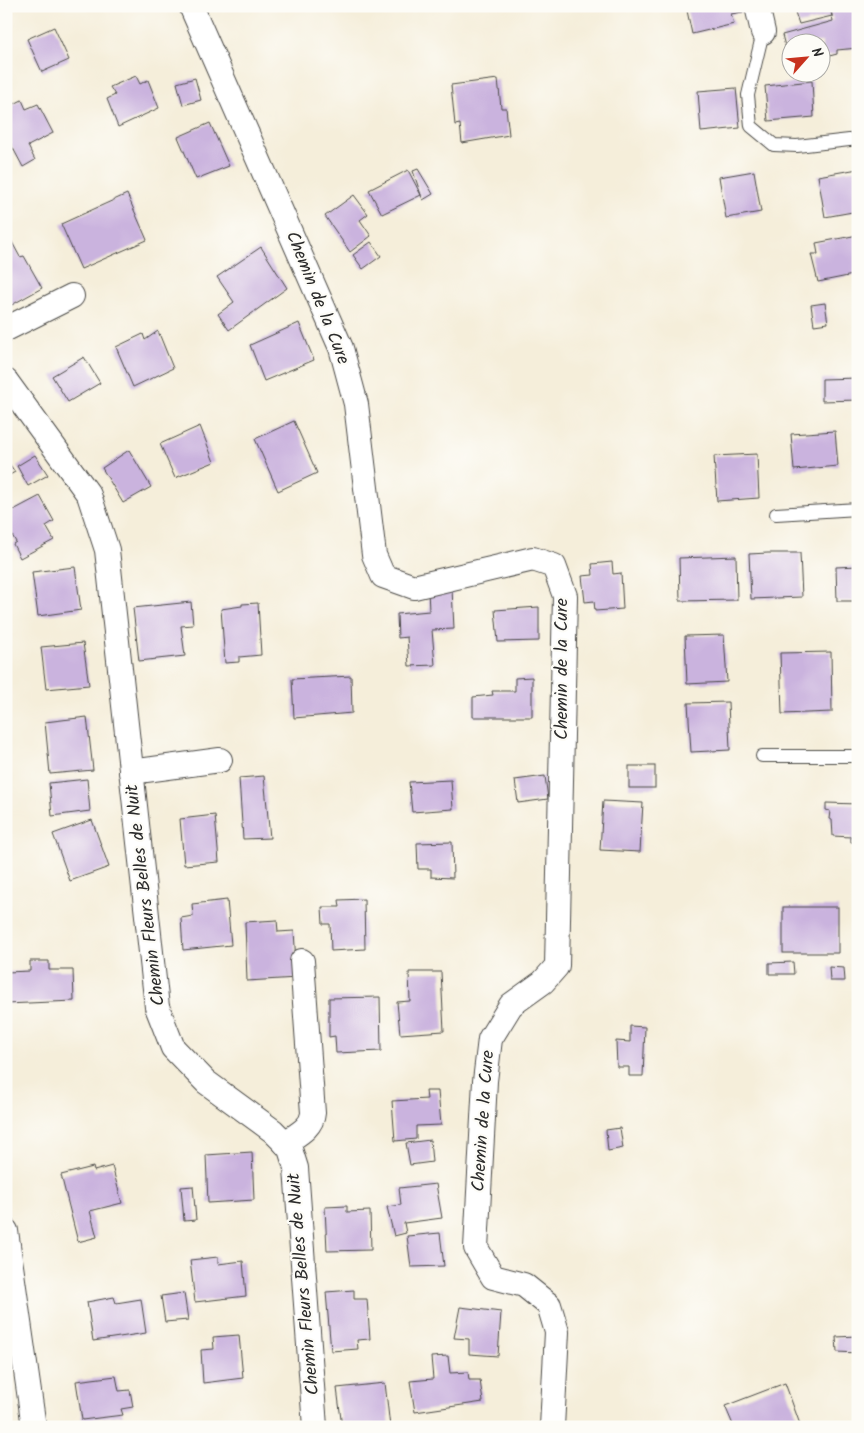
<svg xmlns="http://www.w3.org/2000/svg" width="864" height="1433" viewBox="0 0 864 1433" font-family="Kalam,sans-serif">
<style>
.building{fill:#cab3de}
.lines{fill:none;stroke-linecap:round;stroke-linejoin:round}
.service-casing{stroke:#494845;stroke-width:14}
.minor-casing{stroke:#494845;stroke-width:26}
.service{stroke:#fff;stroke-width:12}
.minor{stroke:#fff;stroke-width:24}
.labels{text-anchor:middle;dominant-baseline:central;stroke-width:4.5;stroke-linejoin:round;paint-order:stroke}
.street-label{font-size:18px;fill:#2b2b2b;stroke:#fdfcf7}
</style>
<rect width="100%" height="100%" fill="#fdfcf7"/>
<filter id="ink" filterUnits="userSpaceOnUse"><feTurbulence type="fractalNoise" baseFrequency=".02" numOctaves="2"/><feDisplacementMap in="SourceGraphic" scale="10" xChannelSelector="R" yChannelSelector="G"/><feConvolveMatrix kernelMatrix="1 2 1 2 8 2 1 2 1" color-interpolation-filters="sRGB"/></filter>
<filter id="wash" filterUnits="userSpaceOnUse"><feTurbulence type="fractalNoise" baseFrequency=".0096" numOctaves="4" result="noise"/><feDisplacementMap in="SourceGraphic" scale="20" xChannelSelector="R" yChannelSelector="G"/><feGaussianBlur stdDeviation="1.12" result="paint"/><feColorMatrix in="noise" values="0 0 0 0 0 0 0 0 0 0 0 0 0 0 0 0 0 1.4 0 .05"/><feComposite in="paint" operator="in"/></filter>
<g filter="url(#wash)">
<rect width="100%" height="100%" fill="#f5eeda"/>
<g id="blocks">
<!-- building -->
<g class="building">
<path d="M686 6H742L743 12 731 14 734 24 692 34Z"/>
<path d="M793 6H829L832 16 831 7 856 6 858 17V48L837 50V54L822 58V42H792L791 68 782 35 833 21 832 16 799 24Z"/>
<path d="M54 27 69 60 42 72 27 39Z"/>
<path d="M136 76 140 84 148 80 159 108 118 127 107 99 115 95 110 87Z"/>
<path d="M195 78 201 100 183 105 177 83Z"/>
<path d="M498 79 501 108H506L509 135 462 143 460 124 455 125 451 85Z"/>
<path d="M812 81 814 117 768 121 765 86Z"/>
<path d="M736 88 740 128 701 132 698 91Z"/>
<path d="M22 100 26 109 38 104 53 133 28 146 35 160 23 167 6 135V108Z"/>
<path d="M210 123 229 166 196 179 178 137Z"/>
<path d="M418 169 433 194 423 200 421 195 382 214 369 190 408 170 421 195 413 171Z"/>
<path d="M858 169V211L825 217 818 176Z"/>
<path d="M754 171 761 212 726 218 719 177Z"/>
<path d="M127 194 147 240 81 269 61 224Z"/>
<path d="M354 195 368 214 360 220 371 236 350 252 325 216Z"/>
<path d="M6 231 20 257 24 256 42 288 8 307 6 304Z"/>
<path d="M858 235V274L818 282 811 254H818L816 243Z"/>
<path d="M371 242 381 256 363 269 353 255Z"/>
<path d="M261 247 287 288 229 330 218 314 234 302 217 277Z"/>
<path d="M825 303 828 323 814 325 811 305Z"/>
<path d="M299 323 314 360 264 381 250 345Z"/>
<path d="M158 331 173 368 133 387 116 347 143 334 145 340Z"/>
<path d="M84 357 100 383 68 402 52 376Z"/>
<path d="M858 378V400L822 401V379Z"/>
<path d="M294 421 317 473 278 491 255 439Z"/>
<path d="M200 426 214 462 175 478 160 444Z"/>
<path d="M835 431 838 466 794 470 791 434Z"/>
<path d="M129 450 151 487 123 503 102 468Z"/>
<path d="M757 454 759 498 717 501 714 456Z"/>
<path d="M35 455 48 475 28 486 17 466Z"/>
<path d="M6 459 15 472 6 477Z"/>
<path d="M40 496 54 521 46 526 54 540 20 558 13 544 16 542 6 525V514Z"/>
<path d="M768 553H800L802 597 751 599 749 554Z"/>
<path d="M736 556 737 600 680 601 679 558Z"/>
<path d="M612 562 613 574 621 573 623 609 595 611 594 601 585 602 582 576 593 575 592 564Z"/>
<path d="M858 566V601H837L836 567Z"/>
<path d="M75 567 81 610 38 616 32 572Z"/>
<path d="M452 589 454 629 432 630 435 665 409 666 407 637 398 638 397 614 429 611 428 590Z"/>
<path d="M191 602 193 625 181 626 185 656 139 661 133 608Z"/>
<path d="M258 603 261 655 239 657V662L225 663 221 609 242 606V604Z"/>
<path d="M539 607V641L498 642 495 610Z"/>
<path d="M724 635 727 682 687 684 685 636Z"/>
<path d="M83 643 89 685 46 689 41 647Z"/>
<path d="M831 652 832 712 782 714 780 653Z"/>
<path d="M351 676 352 713 294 718 292 679Z"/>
<path d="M532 677V717H473V697L493 695 492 691H515V678Z"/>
<path d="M728 702 730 750 691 752 688 703Z"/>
<path d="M87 717 93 770 50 774 45 722Z"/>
<rect x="629" y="766" width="26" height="22"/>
<path d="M264 776 270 838 243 839 239 778Z"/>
<path d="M545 776 548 799 518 803 515 780Z"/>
<path d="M87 779 90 811 52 816 49 783Z"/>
<path d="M451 780 453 809 412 812 409 782Z"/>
<path d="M603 801 643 803 640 852 600 850Z"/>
<path d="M826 803 858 804V843L851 842V837L833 836 832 820 829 819 830 811 826 810Z"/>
<path d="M215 815 219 862 184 865 180 819Z"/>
<path d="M92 820 109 867 70 881 53 834Z"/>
<path d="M452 842 453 878 431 877V869H418L417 843Z"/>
<path d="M364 899 365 949 331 951 330 924H323L322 907H340L339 900Z"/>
<path d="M227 900 231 945 183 950 181 918 193 916 192 904Z"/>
<rect x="783" y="907" width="55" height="46"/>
<path d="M277 920 278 932 294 931 297 978 247 981 245 922Z"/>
<path d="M30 961H49V970H73L74 1001 6 1004V972L30 971Z"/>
<path d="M793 962 794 974H769V963Z"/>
<path d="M829 967 844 968 845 981H830Z"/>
<path d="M409 972H441L444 1031 400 1034 397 1002 410 1001Z"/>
<path d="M380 997 381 1051 336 1053 335 1036 329 1037V998Z"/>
<path d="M630 1026 645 1027 643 1076H629V1067H617L616 1041 630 1042Z"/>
<path d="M426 1091H438L441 1125 416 1126V1139L395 1141 392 1101 427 1099Z"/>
<path d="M620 1128 623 1148 608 1151 606 1130Z"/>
<path d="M430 1140 432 1162 410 1165 406 1143Z"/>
<path d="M252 1152 254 1200 208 1203 206 1155Z"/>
<path d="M112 1166 122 1203 90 1211 97 1237 78 1242 61 1175 93 1167 94 1171Z"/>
<path d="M436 1184 442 1218 404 1223 406 1233 394 1236 387 1207 401 1205 399 1188Z"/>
<path d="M193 1186 196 1220 184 1221 181 1187Z"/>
<path d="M347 1206V1212L370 1211 371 1250 327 1251 325 1207Z"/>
<path d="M440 1233 444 1266 411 1267 407 1236Z"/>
<path d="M218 1257V1264L243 1261 246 1296 195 1302 190 1260Z"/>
<path d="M354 1290V1299H367L370 1339 357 1340 358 1349 331 1351 326 1292Z"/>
<path d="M184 1293 188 1320 165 1322 161 1296Z"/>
<path d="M114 1297 116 1303 141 1299 146 1333 93 1341 87 1302Z"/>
<path d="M460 1307 501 1312 498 1356 469 1354V1339L454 1338Z"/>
<path d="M239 1335 243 1378 203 1383 201 1350 214 1349 213 1337Z"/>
<path d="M858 1336V1353L837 1352 836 1337Z"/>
<path d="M448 1356 450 1373 468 1372 469 1380H480L483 1402 415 1412 410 1381 433 1379 431 1357Z"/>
<path d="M116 1376 119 1391 130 1390 133 1407 121 1409 123 1415 82 1420 76 1381Z"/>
<path d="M385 1383 390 1427H342L337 1388Z"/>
<path d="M785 1383 801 1427H734L725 1406Z"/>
</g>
</g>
</g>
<g filter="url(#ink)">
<use href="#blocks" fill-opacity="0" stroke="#494845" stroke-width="1"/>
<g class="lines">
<!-- service casing -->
<g class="service-casing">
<g id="service">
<path d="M763 32 748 95 751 126 774 145 797 146 858 139"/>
<path d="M776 514 858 509"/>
<path d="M762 756H858"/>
</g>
</g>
<!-- minor casing -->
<g class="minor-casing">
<g id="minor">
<path d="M191 6 341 348 356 404 374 555 383 576 414 587 533 559 554 566 565 596 557 966 543 982 511 1005 490 1039 485 1081 476 1248 493 1277 524 1285 549 1305 557 1332 552 1427"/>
<path d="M757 6 763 32"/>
<path d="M6 329 72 296"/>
<path d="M6 381 89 495 107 550 157 1007 173 1048 206 1082 273 1131 285 1143 290 1149 296 1168 315 1427"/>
<path d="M131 772 220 760"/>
<path d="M285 1143C296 1135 312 1128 313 1113L302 961"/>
<path d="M6 1231 34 1427"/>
</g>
</g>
<!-- service -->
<use href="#service" class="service"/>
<!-- minor -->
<use href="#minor" class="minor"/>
</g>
</g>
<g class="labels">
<!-- street labels -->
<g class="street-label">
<text transform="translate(317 298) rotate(68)">Chemin de la Cure</text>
<text transform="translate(562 669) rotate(-90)">Chemin de la Cure</text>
<text transform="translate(146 895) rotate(-97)">Chemin Fleurs Belles de Nuit</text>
<text transform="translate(484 1121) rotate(-86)">Chemin de la Cure</text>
<text transform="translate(304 1284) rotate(-95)">Chemin Fleurs Belles de Nuit</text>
</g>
</g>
<!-- margin -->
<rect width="864" height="1433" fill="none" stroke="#fdfcf7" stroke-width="25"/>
<!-- north arrow -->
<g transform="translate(806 58) rotate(63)"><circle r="24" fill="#fdfcf7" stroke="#a9a8a5"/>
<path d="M0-4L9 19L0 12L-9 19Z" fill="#c8321e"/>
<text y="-8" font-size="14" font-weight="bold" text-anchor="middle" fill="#2b2b2b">N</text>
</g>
</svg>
